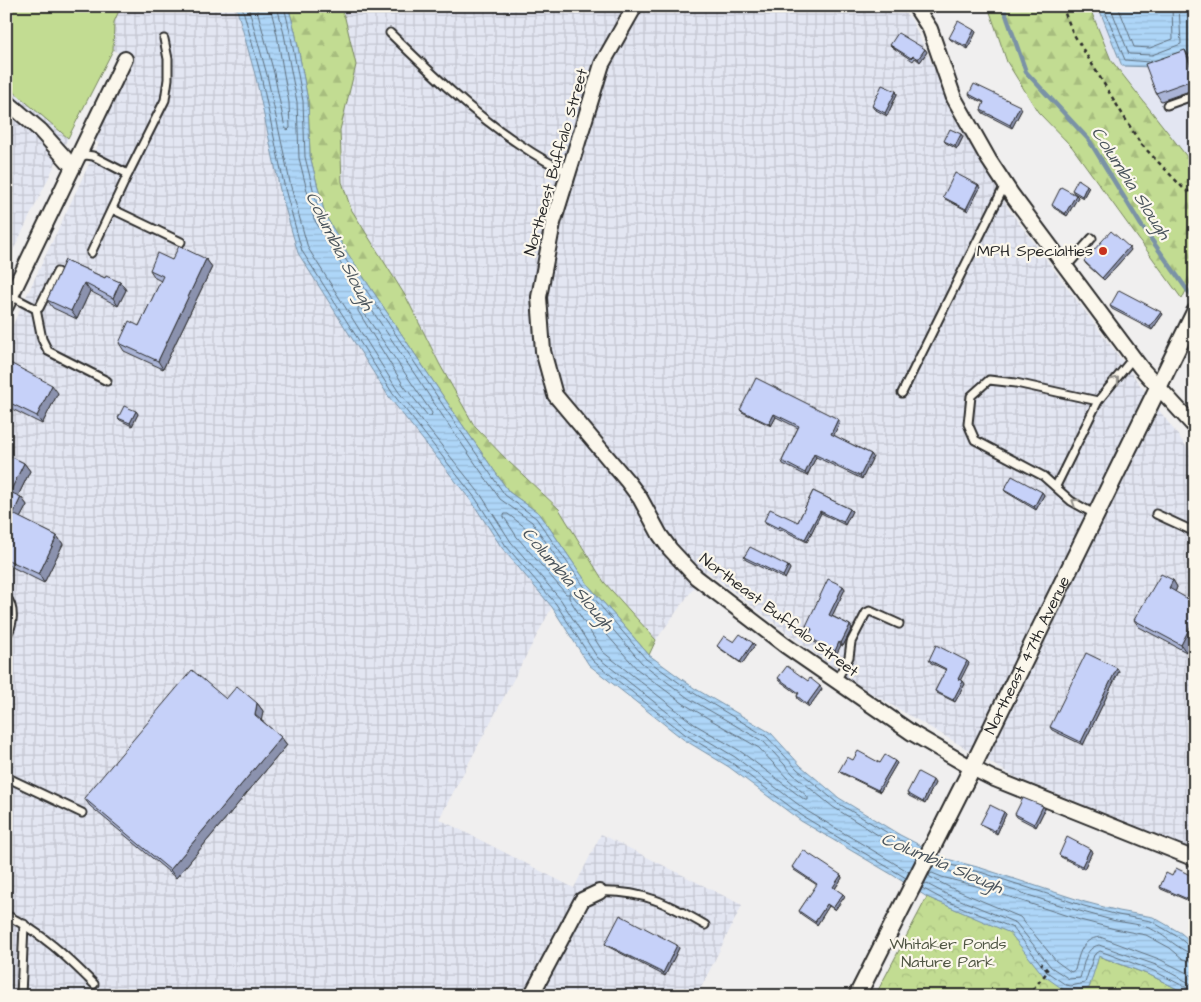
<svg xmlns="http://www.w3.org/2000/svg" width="1201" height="1002" viewBox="0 0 1201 1002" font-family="'Architects Daughter',sans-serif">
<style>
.built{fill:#e3e6f2}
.industrial{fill:url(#industrial-grid)}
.grass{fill:#c2dc92;stroke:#76845e}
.forest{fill:url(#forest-firs);stroke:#76845e}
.park{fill:url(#park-crowns);stroke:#76845e}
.water{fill:url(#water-rules);stroke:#7a92a6}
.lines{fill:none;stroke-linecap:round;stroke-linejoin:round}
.shore{stroke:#5f6f7d;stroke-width:1}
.stream{stroke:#7a92a6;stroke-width:4.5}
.service-casing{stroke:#2b2b2b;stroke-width:11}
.minor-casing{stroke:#2b2b2b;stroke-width:18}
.tertiary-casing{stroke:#2b2b2b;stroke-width:20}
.path{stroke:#2b2b2b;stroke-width:2.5;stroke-dasharray:4 4;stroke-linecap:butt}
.service{stroke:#fbf7ec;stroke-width:7}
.minor{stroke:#fbf7ec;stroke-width:14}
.tertiary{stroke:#fbf7ec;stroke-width:16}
.wall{fill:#aab4d6;stroke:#2b2b2b}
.shaded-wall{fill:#8b92ae;stroke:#2b2b2b}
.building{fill:#c6d1f9;stroke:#2b2b2b}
.oneway{stroke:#93918c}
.poi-dot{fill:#c8321e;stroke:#fbf7ec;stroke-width:2}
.labels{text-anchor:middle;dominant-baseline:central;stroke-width:4.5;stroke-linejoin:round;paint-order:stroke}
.street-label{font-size:16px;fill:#2b2b2b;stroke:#fbf7ec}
.poi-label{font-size:16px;fill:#2b2b2b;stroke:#fbf7ec;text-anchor:end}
.park-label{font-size:16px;fill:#515745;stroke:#fbf7ec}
.water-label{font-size:18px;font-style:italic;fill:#4c565e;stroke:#fbf7ec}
</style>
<defs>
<pattern id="industrial-grid" width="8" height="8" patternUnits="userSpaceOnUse" patternTransform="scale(1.25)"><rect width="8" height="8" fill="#e3e6f2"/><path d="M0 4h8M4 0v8" fill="none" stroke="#c3c5d0"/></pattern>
<pattern id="forest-firs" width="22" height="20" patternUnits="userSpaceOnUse" patternTransform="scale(1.25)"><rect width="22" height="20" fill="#c2dc92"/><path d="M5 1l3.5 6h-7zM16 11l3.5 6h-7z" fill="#a7bd7e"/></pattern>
<pattern id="park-crowns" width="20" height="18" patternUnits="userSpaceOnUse" patternTransform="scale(1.25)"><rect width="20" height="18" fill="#c2dc92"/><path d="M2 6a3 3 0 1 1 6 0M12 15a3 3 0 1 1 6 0" fill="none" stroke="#a7bd7e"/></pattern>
<pattern id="water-rules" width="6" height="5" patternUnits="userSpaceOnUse" patternTransform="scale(1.25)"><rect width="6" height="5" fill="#aed6f8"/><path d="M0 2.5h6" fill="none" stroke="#96b8d5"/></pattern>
</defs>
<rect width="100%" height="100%" fill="#f0efef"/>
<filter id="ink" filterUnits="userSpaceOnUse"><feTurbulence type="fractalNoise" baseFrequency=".02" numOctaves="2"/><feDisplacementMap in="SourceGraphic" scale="10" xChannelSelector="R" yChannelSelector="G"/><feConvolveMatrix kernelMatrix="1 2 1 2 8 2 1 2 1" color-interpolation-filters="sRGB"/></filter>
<g filter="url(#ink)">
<!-- built -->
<path class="built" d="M1089 6H1195V167L1111 60Z"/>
<!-- industrial -->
<g class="industrial">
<path d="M121 6H236L256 78 280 190 298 253 389 397 472 502 502 548 552 607 439 819 574 888 601 834 742 905 697 996H6V339L99 143 86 137 125 56 113 50 114 22Z"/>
<path d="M339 6H898L911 19 964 132 1010 211 1195 458V850L1015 777 852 682 706 571 656 640 604 582 559 509 508 461 475 427 440 365 406 297 351 209 342 182 340 130 356 65Z"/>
<path d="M6 85 68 138 6 265Z"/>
</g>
<!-- grass -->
<path class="grass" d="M6 6H121L114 22 113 50 68 138 6 85Z"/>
<!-- forest -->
<g class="forest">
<path d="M288 6H339L345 18 356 65 340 130 342 182 351 209 406 297 440 365 475 427 508 461 559 509 604 582 656 640 649 655 589 586 540 514 509 492 457 417 348 254 325 215 310 156 308 101 295 31Z"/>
<path d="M988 6H1089L1111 60 1195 167V272L1182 299 1072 147 1038 112 1007 62Z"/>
</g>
<!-- park -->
<path class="park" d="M927 897 1044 947 1098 956 1152 976 1191 996H875Z"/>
<!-- water -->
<g class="water">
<path d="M236 6H288L295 31 308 101 310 156 325 215 348 254 457 417 509 492 540 514 589 586 649 655 694 688 771 733 801 766 839 798 900 835 947 859 981 868 1085 902 1119 911 1153 917 1181 933 1195 945V996H1191L1152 976 1099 956 1089 988 1071 991 1064 990 1043 975 1010 933 927 897 891 874 801 821 729 767 683 739 589 665 552 607 502 548 472 502 389 397 298 253 280 190 256 78Z"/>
<path d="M1098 6H1190L1193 44 1190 54 1153 67 1122 66Z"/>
</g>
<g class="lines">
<!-- shore -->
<g class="shore">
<path d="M242 6 261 76 285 189 302 251 393 394 476 499 506 546 556 604 593 661 686 735 732 763 804 817 906 878"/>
<path d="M248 6 267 75 291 187 308 248 398 391 481 495 511 542 561 600 597 657 690 730 735 757 807 811 909 872"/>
<path d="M256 6 274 73 285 128 288 130 290 128 289 103 277 35 270 6"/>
<path d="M277 6 284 34 297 102 299 158 314 219 339 261 448 424 500 499 532 522 581 593 642 663 688 698 764 742 793 774 833 807 894 845 917 856"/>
<path d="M284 6 290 32 303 101 305 157 320 217 344 257 453 420 505 495 536 518 586 589 646 659 692 692 767 737 797 769 836 802 898 839 920 851"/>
<path d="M1103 6 1125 60 1149 62"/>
<path d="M1110 6 1129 54 1152 55 1181 44 1179 6"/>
<path d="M1118 6 1134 47 1150 48 1173 39 1172 6"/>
<path d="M360 307 432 413 431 416H428L404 386 358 311V308Z"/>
<path d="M505 514H508L526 528 570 591 569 594H566L517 537 504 517Z"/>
<path d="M571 594 637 669 684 704 759 748 788 779 808 797V800H805L740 751 694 724 603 652 569 598V595Z"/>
<path d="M936 859 946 864 980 872 1084 906 1118 915 1151 921 1178 937 1190 947 1195 948"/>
<path d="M934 865C950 873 967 875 984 881 1026 894 1066 908 1108 919 1121 923 1137 923 1149 928 1163 933 1183 954 1195 954"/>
<path d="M925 883 946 894 1016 923 1051 967 1069 979 1080 978C1084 966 1084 948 1099 945L1156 965 1195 986"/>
<path d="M922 888 944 900 1013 928 1047 972 1066 985 1071 986 1085 983 1094 955 1100 951 1154 971 1189 989 1191 996"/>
<path d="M1195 962 1183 959 1170 948 1146 935 1115 929 1080 920 976 886 942 877 932 873 929 875 930 877 949 887 1020 917 1056 961 1071 972 1075 970C1079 955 1081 939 1100 937L1159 959 1195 977"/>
</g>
<!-- stream -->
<path class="stream" d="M1003 6 1026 72 1089 140 1141 225 1188 291 1195 298"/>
<!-- service casing -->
<g class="service-casing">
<g id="service">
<path d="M390 33C431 73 471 112 519 144 535 155 551 165 569 172"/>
<path d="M1167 105 1195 95"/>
<path d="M78 158 86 155 93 156 128 174 91 253"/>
<path d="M128 174 165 100 168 79V59L164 39"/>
<path d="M112 209 181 242"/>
<path d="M1066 267 1092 238"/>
<path d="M11 296 36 309 39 308 57 272"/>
<path d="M36 309 42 339 48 351 107 381"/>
<path d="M902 393 1005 185"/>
<path d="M1056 486 1098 401 1133 358"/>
<path d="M1156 514 1195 532"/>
<path d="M1096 515 1071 501 1043 476 975 440 968 424 971 396 989 380 1016 383 1098 401"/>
<path d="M6 597C15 607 14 625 6 636"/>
<path d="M836 681 849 657 851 642 866 613 870 611 899 624"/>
<path d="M6 777 82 813"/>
<path d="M599 892C642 890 669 904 705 925"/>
<path d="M6 915C41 932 67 957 94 984"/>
<path d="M21 996 24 924"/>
</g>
</g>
<!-- minor casing -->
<g class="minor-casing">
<g id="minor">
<path d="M635 6 602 64 553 223 539 297 543 351 555 395 628 482 640 498 660 535 670 549 696 577 786 646 912 733 972 768 992 778 1195 859"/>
<path d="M915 6 930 29 954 98 989 160 1012 195 1141 368 1195 427"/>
<path d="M6 101 40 130 73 167"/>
<path d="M6 306 125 59"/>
<path d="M531 996 582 900 599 892"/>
</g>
</g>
<!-- tertiary casing -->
<g class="tertiary-casing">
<g id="tertiary">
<path id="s1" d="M857 996 972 768 1195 312"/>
</g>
</g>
<!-- path -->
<g class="path">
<path d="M1062 6 1073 33 1140 143 1185 190 1195 195"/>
<path d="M1031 996 1030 993 1048 971 1041 963"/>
</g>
<!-- service -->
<use href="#service" class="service"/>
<!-- minor -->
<use href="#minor" class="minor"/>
<!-- tertiary -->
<use href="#tertiary" class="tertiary"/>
</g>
<!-- wall -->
<g class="wall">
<path d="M976 32 968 49 951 40 949 38Z"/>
<path d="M890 45 925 49 927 52 920 62 915 58 913 61 892 47Z"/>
<path d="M1190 58 1195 71V89L1161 101 1156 93Z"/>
<path d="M896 91 897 94 887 116 874 109 872 106Z"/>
<path d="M969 94 1022 109 1012 128 983 113 981 110 984 103 971 97Z"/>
<path d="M961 134 963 137 957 149 946 143 944 141Z"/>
<path d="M978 185 980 188 968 211 945 199 943 197Z"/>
<path d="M1089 187 1083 198 1074 193 1072 190Z"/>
<path d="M1078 197 1067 216 1054 208 1052 205Z"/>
<path d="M1129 247 1131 250 1104 280 1086 264 1084 261Z"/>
<path d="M206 259 212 267 163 369 124 351 119 343 139 326 161 281 155 278 150 270 172 260Z"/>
<path d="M65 260 105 278 120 282 126 290 118 306 90 291 77 319 53 308 47 300Z"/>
<path d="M1110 306 1163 314 1152 330 1112 309Z"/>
<path d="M6 370 58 393 42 424 6 406Z"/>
<path d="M740 410 840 422 833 435 871 454 873 457 862 479 816 457 807 476 783 464 782 461 798 428 776 417 771 426 742 412Z"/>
<path d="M136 411 138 414 132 426 120 420 118 418Z"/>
<path d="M6 454 24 463 30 471 18 496 21 497 27 505 20 518 57 536 63 544 44 583 6 564Z"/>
<path d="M1004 490 1042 492 1044 495 1036 510 1006 492Z"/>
<path d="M813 491 850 509 852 511 845 525 821 513 807 542 781 529 780 531 766 524 764 521 798 522Z"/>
<path d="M744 557 788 566 790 569 785 579 746 560Z"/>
<path d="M1173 580 1177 587 1175 592 1186 652 1139 627 1134 620Z"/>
<path d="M843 586 845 589 832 616 850 625 852 628 843 646 841 645 837 653 810 640 808 637 812 630 808 629 806 626Z"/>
<path d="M734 642 753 643 755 645 742 664 719 648 717 646Z"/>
<path d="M929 660 969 663 960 680 963 681 965 684 955 702 937 693 935 691 946 670 931 663Z"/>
<path d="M1119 671 1083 745 1052 730 1050 727Z"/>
<path d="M778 678 808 681 820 686 822 689 809 707 798 699 797 696 798 694 780 681Z"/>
<path d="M226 699 257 703 263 711 261 720 281 737 287 745 176 878 90 806 84 798Z"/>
<path d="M853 760 880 763H897L880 792 841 773 839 771Z"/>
<path d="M935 783 925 804 909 796 907 793Z"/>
<path d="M1045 809 1036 827 1017 817 1015 814Z"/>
<path d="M1004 812 1006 814 997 834 982 826 980 824Z"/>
<path d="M1090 849 1092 852 1084 869 1061 857 1059 855Z"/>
<path d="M792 867 841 875 842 878 835 889 843 894 845 896 835 910 829 906 817 925 801 914 799 911 817 885 794 870Z"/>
<path d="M1172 876H1192L1194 878 1193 881 1195 882V901L1194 903 1161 889 1160 887Z"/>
<path d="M605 944 679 948 665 976 607 946Z"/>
</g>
<!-- shaded-wall -->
<g class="shaded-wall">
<path d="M974 30 976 32 968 49 966 46Z"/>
<path d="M925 49 927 52 920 62 918 59Z"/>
<path d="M1185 50 1190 58 1195 71V78Z"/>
<path d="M896 91 897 94 887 116 885 113Z"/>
<path d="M1020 106 1022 109 1012 128 1010 125Z"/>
<path d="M961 134 963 137 957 149 955 146Z"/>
<path d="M978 185 980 188 968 211 966 209Z"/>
<path d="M1087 185 1089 187 1083 198 1082 196Z"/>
<path d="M1076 195 1078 197 1067 216 1065 214Z"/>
<path d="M1129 247 1131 250 1104 280 1102 278Z"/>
<path d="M206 259 212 267 163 369 158 361Z"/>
<path d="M120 282 126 290 118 306 113 298Z"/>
<path d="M84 283 90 291 77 319 71 311Z"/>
<path d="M1161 312 1163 314 1152 330 1150 327Z"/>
<path d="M52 385 58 393 42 424 37 416Z"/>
<path d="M136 411 138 414 132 426 130 423Z"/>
<path d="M774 414 776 417 771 426 769 424Z"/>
<path d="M838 419 840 422 833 437 831 434Z"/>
<path d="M814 454 816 457 807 476 805 473Z"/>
<path d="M871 454 873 457 862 479 860 476Z"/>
<path d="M24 463 30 471 16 500 10 492Z"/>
<path d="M1042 492 1044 495 1036 510 1034 507Z"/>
<path d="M21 497 27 505 18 522 13 514Z"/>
<path d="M850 509 852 511 845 525 843 522Z"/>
<path d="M820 511 821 513 807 542 805 539Z"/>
<path d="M57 536 63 544 44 583 39 574Z"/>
<path d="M788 566 790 569 785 579 783 576Z"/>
<path d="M1173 580 1177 587 1174 595 1169 588Z"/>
<path d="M843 586 845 589 831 618 829 615Z"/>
<path d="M1195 617V633L1186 652 1181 645Z"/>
<path d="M850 625 852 628 843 646 841 643Z"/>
<path d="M839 642 841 645 837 653 835 651Z"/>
<path d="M753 643 755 645 742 664 740 662Z"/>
<path d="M967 661 969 663 960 681 958 679Z"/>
<path d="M1117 668 1119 671 1083 745 1081 742Z"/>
<path d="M963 681 965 684 955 702 953 700Z"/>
<path d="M820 686 822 689 809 707 807 704Z"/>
<path d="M257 703 263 711 261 723 255 715Z"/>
<path d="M281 737 287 745 176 878 170 870Z"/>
<path d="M895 761 897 763 880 792 878 790Z"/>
<path d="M933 780 935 783 925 804 923 802Z"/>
<path d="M1043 806 1045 809 1036 827 1034 824Z"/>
<path d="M1004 812 1006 814 997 834 995 831Z"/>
<path d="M1090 849 1092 852 1084 869 1082 866Z"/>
<path d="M841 875 842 878 834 890 833 887Z"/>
<path d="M843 894 845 896 835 910 833 908Z"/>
<path d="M1195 894V901L1194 903 1192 901Z"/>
<path d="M827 904 829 906 817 925 815 922Z"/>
<path d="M677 945 679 948 665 976 663 973Z"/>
</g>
<!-- building -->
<g class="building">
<path d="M958 21 974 30 966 46 949 38Z"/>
<path d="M898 33 925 49 918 59 913 56 911 58 890 45Z"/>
<path d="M1185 50 1195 79 1156 93 1145 64Z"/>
<path d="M974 84 1020 106 1010 125 981 110 984 102 969 94Z"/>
<path d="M882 85 896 91 885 113 872 106Z"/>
<path d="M950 129 961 134 955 146 944 141Z"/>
<path d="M955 173 978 185 966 209 943 197Z"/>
<path d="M1078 179 1087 185 1082 196 1072 190Z"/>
<path d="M1061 187 1076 195 1065 214 1052 205Z"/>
<path d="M1111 231 1129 247 1102 278 1084 261Z"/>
<path d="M179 246 206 259 158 361 119 343 129 321 139 326 163 276 150 270 157 253 172 260Z"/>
<path d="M65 260 105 278 106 276 120 282 113 298 84 283 71 311 47 300Z"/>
<path d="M1119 290 1161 312 1150 327 1110 306Z"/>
<path d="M10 363 52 385 37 416 6 401V370Z"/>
<path d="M756 378 838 419 831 434 871 454 860 476 814 454 805 473 782 461 799 426 774 414 769 424 740 410Z"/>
<path d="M124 406 136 411 130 423 118 418Z"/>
<path d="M6 454 24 463 10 492 21 497 13 514 57 536 39 574 6 559Z"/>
<path d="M1012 476 1042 492 1034 507 1004 490Z"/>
<path d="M813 491 850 509 843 522 820 511 805 539 779 526 778 528 764 521 770 509 798 522Z"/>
<path d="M750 547 788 566 783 576 744 557Z"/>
<path d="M1161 574 1173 580 1169 588 1195 603V617L1181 645 1134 620Z"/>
<path d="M828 579 843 586 829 615 850 625 841 643 839 642 835 651 808 637 812 629 806 626Z"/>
<path d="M740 634 753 643 740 662 717 646 724 636 734 642Z"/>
<path d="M936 645 967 661 958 679 963 681 953 700 935 691 946 669 929 660Z"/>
<path d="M1086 653 1117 668 1081 742 1050 727Z"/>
<path d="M787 666 808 681 810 678 820 686 807 704 797 696 799 693 778 678Z"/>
<path d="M192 670 226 699 237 686 257 703 255 715 281 737 170 870 84 798Z"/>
<path d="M858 751 880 763 885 755 895 761 878 790 839 771 847 757 853 760Z"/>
<path d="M918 772 933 780 923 802 907 793Z"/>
<path d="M1023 798 1043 806 1034 824 1015 814Z"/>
<path d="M990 805 1004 812 995 831 980 824Z"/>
<path d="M1067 837 1090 849 1082 866 1059 855Z"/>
<path d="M803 850 841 875 833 887 843 894 833 908 827 904 815 922 799 911 817 884 792 867Z"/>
<path d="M1176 868 1192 876 1190 880 1195 882V894L1192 901 1160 887 1166 873 1172 876Z"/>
<path d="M620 915 677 945 663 973 605 944Z"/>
</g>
<!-- one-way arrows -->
<defs><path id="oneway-chevron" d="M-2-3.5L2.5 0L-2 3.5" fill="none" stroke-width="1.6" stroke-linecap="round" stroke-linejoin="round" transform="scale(1.25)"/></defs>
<g class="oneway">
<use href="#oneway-chevron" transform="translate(1116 380) rotate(-51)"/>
<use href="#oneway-chevron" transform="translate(1075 502) rotate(-147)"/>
</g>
</g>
<!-- markers -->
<circle class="poi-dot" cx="1103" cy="251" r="5"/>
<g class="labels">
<!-- street labels -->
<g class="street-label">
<text transform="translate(556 162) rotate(-74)">Northeast Buffalo Street</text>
<text transform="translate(779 615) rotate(37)">Northeast Buffalo Street</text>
<text stroke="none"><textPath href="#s1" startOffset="381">Northeast 47th Avenue</textPath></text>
</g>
<!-- poi labels -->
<g class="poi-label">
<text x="1093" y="251">MPH Specialties</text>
</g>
<!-- park labels -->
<g class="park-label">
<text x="948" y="944">Whitaker Ponds<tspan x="948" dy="18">Nature Park</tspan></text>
</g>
<!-- water labels -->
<g class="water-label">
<text transform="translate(1131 183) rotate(57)">Columbia Slough</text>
<text transform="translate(340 251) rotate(63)">Columbia Slough</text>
<text transform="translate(568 579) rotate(49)">Columbia Slough</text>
<text transform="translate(942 863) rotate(23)">Columbia Slough</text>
</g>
</g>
<!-- margin -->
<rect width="1201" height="1002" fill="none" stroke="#fbf7ec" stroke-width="25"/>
<rect x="12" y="12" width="1176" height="977" fill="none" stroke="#2b2b2b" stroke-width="2" filter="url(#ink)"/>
</svg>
